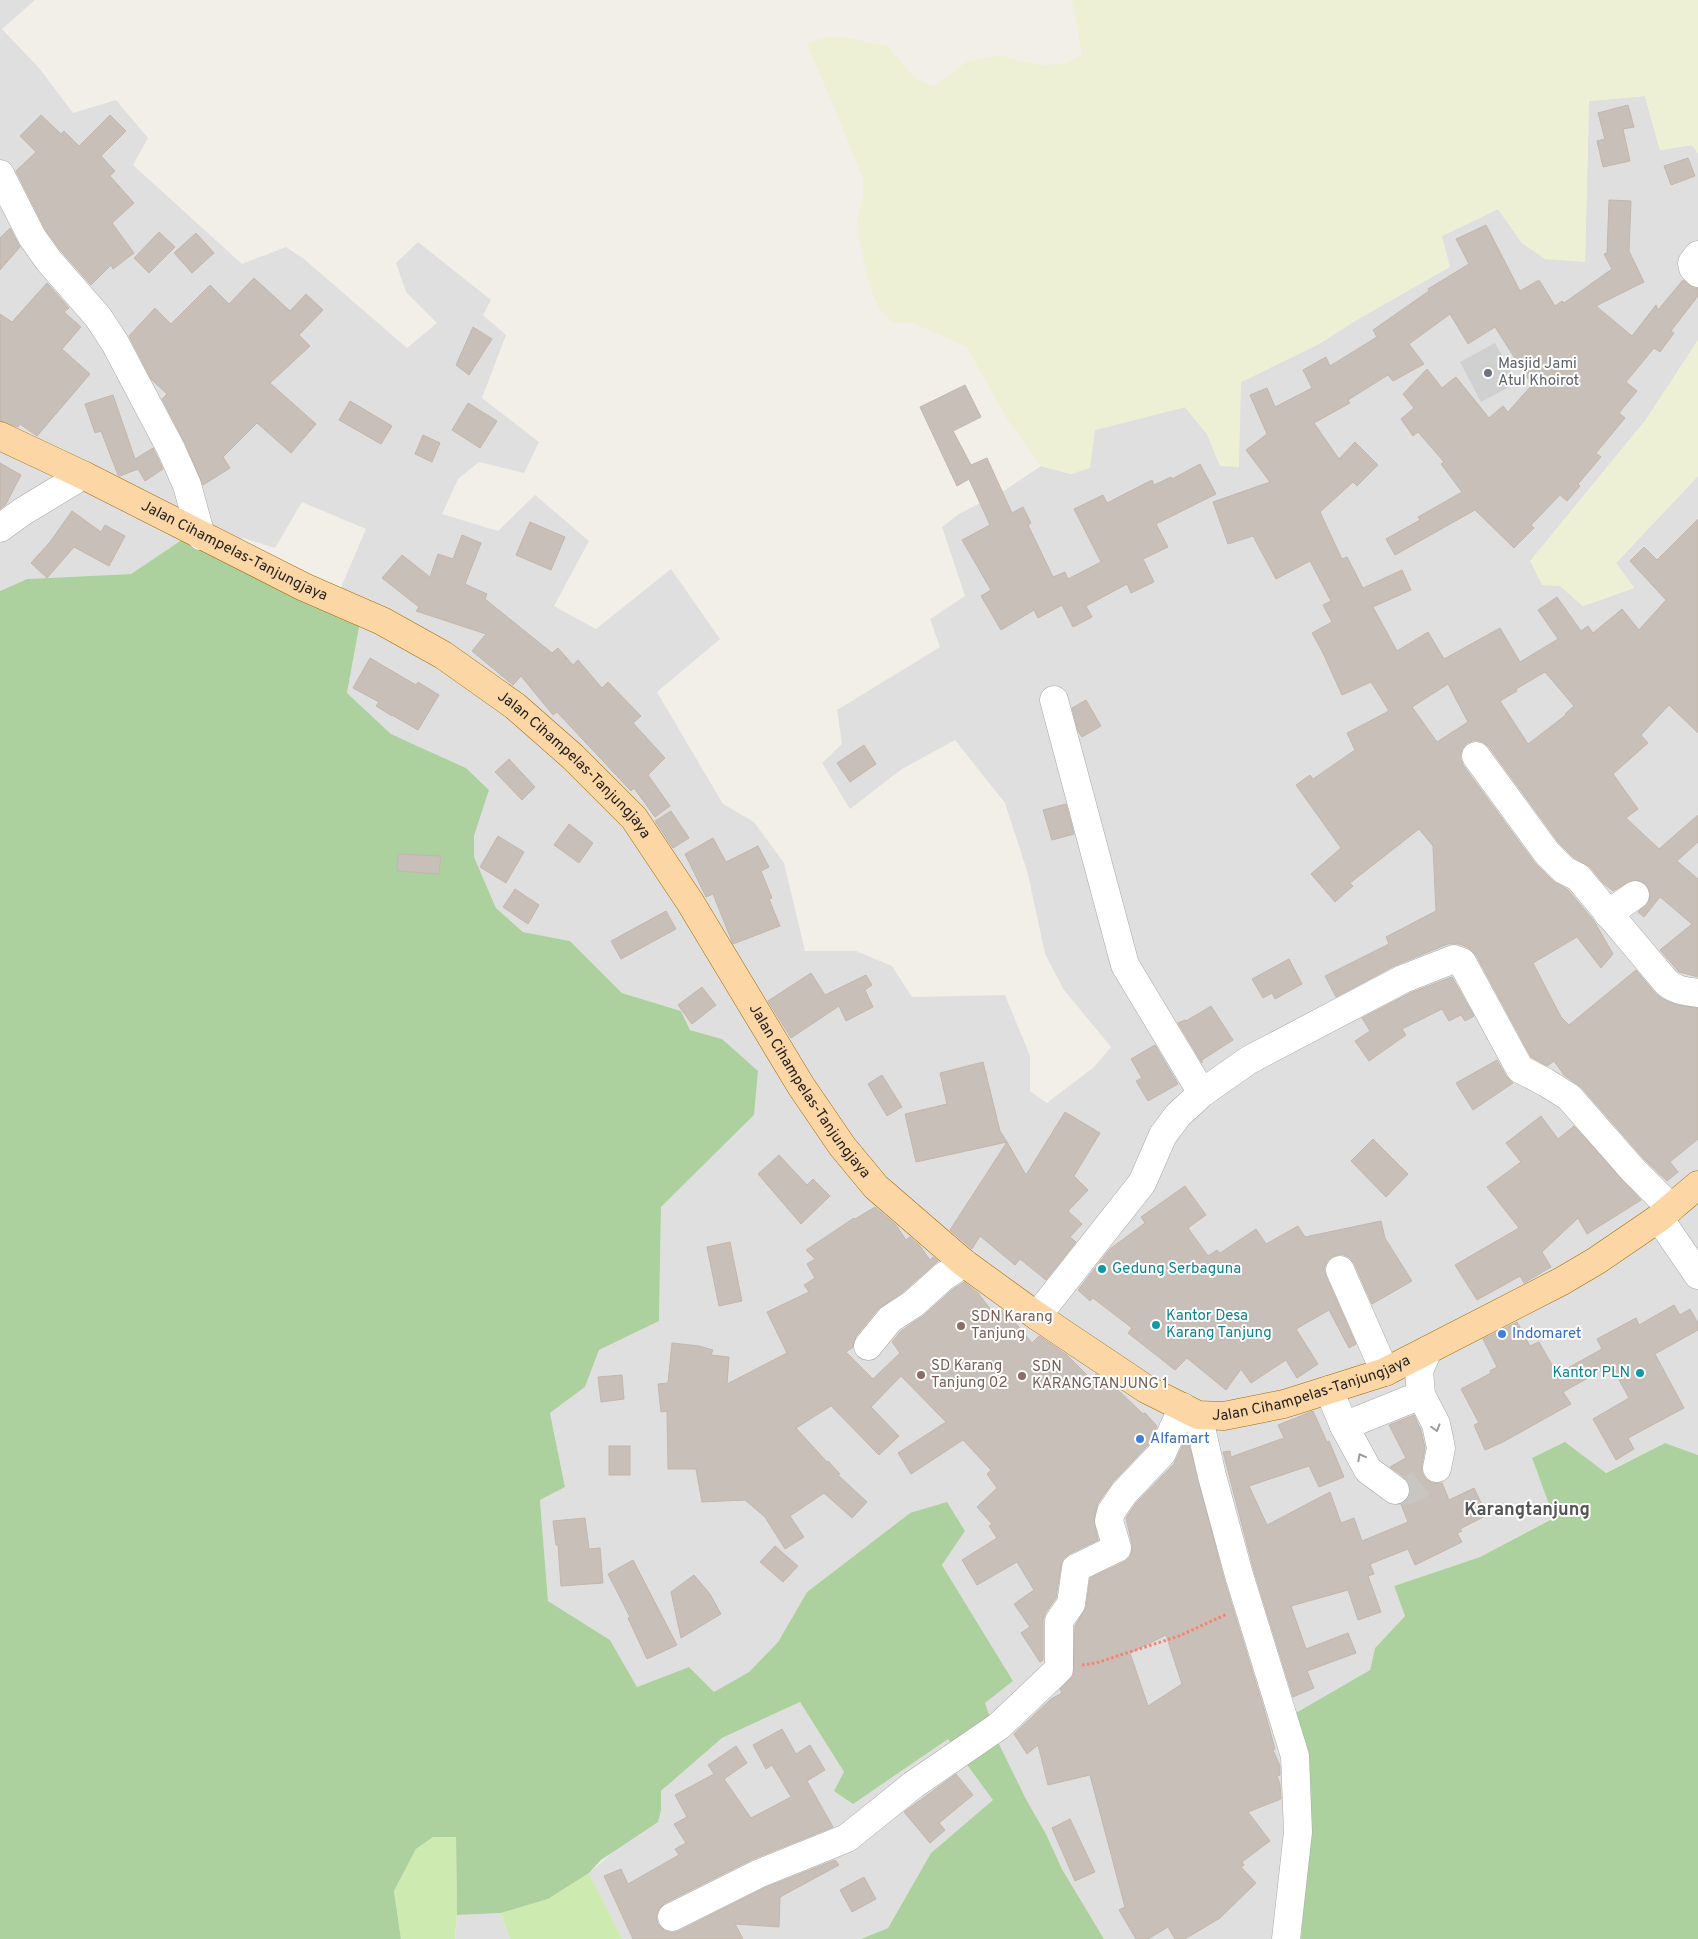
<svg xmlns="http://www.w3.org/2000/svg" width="1698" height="1939" viewBox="0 0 1698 1939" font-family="Overpass,sans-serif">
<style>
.residential{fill:#e0dfdf}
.religious{fill:#d0d0d0}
.farmland{fill:#eef0d5}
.grass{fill:#cdebb0}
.forest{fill:#add19e}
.building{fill:#c7bfb8;stroke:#c4b6ab;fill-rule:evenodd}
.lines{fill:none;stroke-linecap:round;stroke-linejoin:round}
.minor-tunnel{stroke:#c8c6c1;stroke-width:28;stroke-dasharray:28 14;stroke-linecap:butt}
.minor-casing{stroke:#a9a9a9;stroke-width:29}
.major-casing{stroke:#a06b00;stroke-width:29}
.path{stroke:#fa8072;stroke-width:3;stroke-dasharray:2.5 2.5;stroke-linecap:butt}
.minor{stroke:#fff;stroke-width:28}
.major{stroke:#fcd6a4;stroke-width:28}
.oneway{stroke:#9c9c9c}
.worship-dot{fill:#6b7280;stroke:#fff;stroke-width:2}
.culture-dot{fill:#0f9aa8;stroke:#fff;stroke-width:2}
.education-dot{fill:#8d6e63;stroke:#fff;stroke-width:2}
.shop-dot{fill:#3f7fe0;stroke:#fff;stroke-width:2}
.labels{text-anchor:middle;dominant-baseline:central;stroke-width:4;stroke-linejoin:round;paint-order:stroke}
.worship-label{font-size:15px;fill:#5b616d;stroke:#fff;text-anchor:start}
.street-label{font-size:15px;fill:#222;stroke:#fff}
.culture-label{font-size:15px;fill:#0d838f;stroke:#fff;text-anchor:start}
.education-label{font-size:15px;fill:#785e54;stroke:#fff;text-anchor:start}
.shop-label{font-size:15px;fill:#366cbe;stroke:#fff;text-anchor:start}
.quarter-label{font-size:18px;font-weight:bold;fill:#555;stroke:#fff}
</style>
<rect width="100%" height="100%" fill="#f2efe9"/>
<!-- residential -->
<g class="residential">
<path d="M0 0H35L2 29 39 68 73 113 116 100 148 138 133 165 242 264 286 247 304 259 407 348 437 323 406 292 396 263 418 242 491 300 483 315 506 335 482 398 539 442 524 473 479 462 458 479 442 514 498 531 535 495 589 541 554 606 596 629 671 569 720 639 657 692 723 804 754 822 784 863 805 951H856L892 966 912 997 1005 995 1030 1056V1091L1047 1103 1094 1067 1111 1047 1064 990 1045 954 1028 874 1005 803 955 740 902 769 850 809 822 763 842 744 837 710 940 647 930 619 965 596 942 527 959 514 1005 490 1041 466 1071 474 1095 430 1185 407 1207 434 1220 465 1241 382 1319 344 1350 324 1442 236 1498 209 1522 243 1585 262 1589 101 1645 96 1660 150 1692 145 1698 153V340L1647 418 1560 586 1583 606 1634 588 1616 563 1698 476V1455L1665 1443 1605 1473 1532 1458 1554 1518 1480 1557 1394 1586 1405 1616 1375 1648 1370 1670 1294 1714 1306 1872 1301 1939H1104L1062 1869 1046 1834 1027 1801 999 1744 985 1703 1013 1681 942 1565 965 1531 910 1513 807 1592 778 1642 749 1672 713 1693 689 1667 637 1687 610 1640 548 1601 540 1500 565 1487 550 1413 585 1387 599 1350 659 1321 661 1207 754 1115 722 1039 690 1030 681 1011 622 993 570 941 523 932 496 908 474 857V836L489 790 466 768 391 734 347 693 362 611 336 599 366 529 302 502 275 548 243 538 223 547 192 533 131 574 27 579 0 591Z"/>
<path d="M800 1702 844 1772 948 1739 994 1800 931 1853 888 1928 861 1939H622L589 1873 661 1810V1791L722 1738Z"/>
<path d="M501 1913 510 1939H455L457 1915Z"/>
</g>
<!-- religious -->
<path class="religious" d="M1495 343 1517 383 1481 402 1460 362Z"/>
<!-- farmland -->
<g class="farmland">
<path d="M1072 0H1698V153L1692 145 1660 150 1645 96 1589 101 1585 262 1545 259 1522 243 1498 209 1442 236 1450 267 1350 324 1319 344 1241 382 1239 467 1220 466 1207 434 1185 407 1095 430 1090 468 1071 474 1041 466 1005 416 967 347 913 323 892 322 878 307 869 285 859 240 857 220 863 199V178L807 43 828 37 848 38 887 46 915 78 934 87 966 62 998 55 1021 61 1044 65 1064 64 1082 55Z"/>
<path d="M1698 340V476L1616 563 1634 588 1583 606 1560 586 1542 585 1530 561 1647 418Z"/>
</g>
<!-- grass -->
<g class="grass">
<path d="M433 1837H456L457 1915 455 1939H401L394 1891 416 1849Z"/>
<path d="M589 1873 622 1939H510L501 1913 548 1899Z"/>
</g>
<!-- forest -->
<g class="forest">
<path d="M192 533 362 611 347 693 391 734 466 768 489 790 474 836V857L496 908 523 932 570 941 622 993 681 1011 690 1030 722 1039 758 1071 754 1115 661 1207 659 1321 599 1350 585 1387 550 1413 565 1487 540 1500 548 1601 610 1640 637 1687 689 1667 714 1692 749 1672 778 1642 807 1592 910 1513 947 1502 965 1531 942 1565 1013 1681 985 1703 999 1744 1027 1801 1046 1834 1062 1869 1104 1939H861L888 1928 931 1853 993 1800 948 1739 853 1804 834 1791 844 1772 800 1702 722 1738 661 1791V1810L658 1822 601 1860 589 1873 548 1899 501 1913 457 1915 456 1837H433L416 1849 394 1891 401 1939H0V591L27 579 131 574Z"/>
<path d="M1565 1442 1606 1473 1665 1443 1698 1455V1939H1301L1306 1872 1294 1714 1370 1670 1375 1648 1405 1616 1394 1586 1480 1557 1554 1518 1532 1458Z"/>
</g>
<!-- building -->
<g class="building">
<path d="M1628 105 1634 127 1623 129 1630 161 1603 167 1597 141 1605 139 1598 113Z"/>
<path d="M41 115 61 134 64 131 79 146 110 115 126 131 101 156 115 171 110 176 134 203 112 223 134 253 113 269 111 265 91 285 61 251 45 229 16 171 36 152 20 136Z"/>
<path d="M1688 158 1695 176 1671 185 1664 166Z"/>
<path d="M1609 200 1631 201 1629 251 1644 282 1596 306 1632 336 1656 305 1658 310 1683 280 1694 288H1698V296L1671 331 1674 333 1660 352 1654 348 1626 382 1637 391 1619 413 1625 418 1596 453 1601 457 1578 484 1580 486 1567 501 1560 495 1531 525 1534 528 1514 548 1475 510 1395 555 1386 539 1420 520 1418 517 1462 492 1441 464 1444 462 1418 432 1413 436 1401 419 1414 408 1403 394 1427 369 1442 388 1456 377 1489 418 1503 406 1508 412 1532 385 1495 327 1468 344 1450 314 1409 344 1424 364 1393 381 1388 375 1348 400 1350 403 1314 423 1339 459 1355 442 1378 465 1357 486 1353 482 1320 512 1342 559 1347 557 1363 588 1402 570 1411 590 1373 607 1397 651 1428 632 1444 659 1500 628 1520 662 1558 639 1538 610 1557 597 1581 631 1588 626 1593 633 1622 609 1639 630 1666 600 1630 561 1644 547 1657 560 1698 519V733L1669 705 1641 735 1648 743 1613 774 1638 809 1626 818 1659 849 1698 815V842L1677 861 1698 879V977L1679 972 1660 950 1692 924 1660 897 1644 917 1638 912 1649 901 1650 893 1647 886 1641 881 1633 880 1613 891 1603 883 1590 867 1573 857 1559 843 1489 747 1483 742 1475 740 1467 743 1462 749 1460 757 1463 765 1534 862 1553 881 1568 890 1594 921 1613 954 1601 968 1577 937 1533 963 1561 1017 1569 1025 1636 970 1655 993 1663 999 1677 1005 1698 1008V1139L1670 1162 1678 1172 1667 1181 1644 1159 1581 1087 1564 1075 1554 1061 1547 1066 1531 1057 1476 955 1467 947 1459 944H1448L1396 965 1336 997 1325 976 1389 944 1386 937 1436 911 1433 846 1419 829 1350 883 1353 886 1335 902 1311 874 1341 848 1296 785 1310 775 1313 779 1355 750 1347 733 1389 711 1371 682 1342 695 1323 653 1312 633 1332 622 1323 605 1331 601 1310 561 1276 579 1253 536 1228 544 1213 502 1270 482 1246 450 1267 434 1250 395 1267 388 1275 407 1312 388 1303 370 1326 357 1330 366 1377 337 1373 330 1429 291 1428 289 1469 264 1456 239 1486 225 1520 291 1539 280 1555 306 1562 301 1564 303 1612 269 1604 254 1607 253ZM1545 672 1574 706 1565 714 1566 715 1528 744 1500 701 1517 691 1516 689ZM1448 684 1468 722 1437 742 1412 707Z"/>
<path d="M10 228 20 247 0 270V238Z"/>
<path d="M159 232 175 247 149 273 134 258Z"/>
<path d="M196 233 214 253 192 273 174 253Z"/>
<path d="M254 278 290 311 306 294 323 310 299 335 310 346 270 383 316 424 291 453 257 423 223 457 230 468 203 485 185 443 162 399 167 394 151 379 129 336 155 308 171 324 210 285 229 304Z"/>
<path d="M47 283 69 308 64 312 81 327 62 349 90 374 37 436 20 424 18 427 0 421V314L12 322Z"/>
<path d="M473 327 492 339 469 375 456 365Z"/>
<path d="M965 385 981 417 953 431 971 465 987 458 1012 513 1023 507 1031 523 1028 525 1053 577 1065 572 1068 579 1101 562 1074 509 1103 495 1107 503 1152 480 1154 485 1171 477 1172 479 1200 464 1216 494 1156 524 1168 547 1143 559 1154 582 1131 593 1127 584 1086 606 1092 617 1073 627 1062 605 1038 618 1034 610 1001 630 981 596 991 590 962 540 990 525 969 479 957 486 920 407Z"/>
<path d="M113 395 135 459 153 448 163 469 145 481 138 469 120 476 118 475 101 431 95 433 85 404Z"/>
<path d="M350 401 392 426 381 444 339 420Z"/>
<path d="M468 403 497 421 480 448 452 430Z"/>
<path d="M423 435 440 443 432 462 415 454Z"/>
<path d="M0 463 21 475 6 504 0 509Z"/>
<path d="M72 511 101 532 105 525 125 536 109 566 74 547 47 578 31 563 50 542Z"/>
<path d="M530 522 565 537 551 570 516 555Z"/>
<path d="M462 535 481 543 465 584 487 594 485 599 552 653 558 648 573 665 578 660 602 688 608 682 641 716 633 723 665 758 648 775 670 806 655 817 634 788 631 791 557 712 553 715 521 676 513 685 472 651 486 634 416 611 419 607 382 578 402 555 430 577 438 554 453 559Z"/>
<path d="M370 658 416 685 418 682 439 695 418 730 392 715V716L376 706 379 702 353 688Z"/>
<path d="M1086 700 1101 726 1082 737 1078 731 1072 708Z"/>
<path d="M864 745 876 764 850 782 837 763Z"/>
<path d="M509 759 535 787 522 800 495 772Z"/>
<path d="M1066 804 1074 834 1052 840 1043 810Z"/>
<path d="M671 811 689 838 673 848 655 821Z"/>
<path d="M569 824 593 843 579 863 554 845Z"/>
<path d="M498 836 524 852 506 883 480 867Z"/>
<path d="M713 838 726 862 758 846 769 867 761 871 772 898 769 899 780 926 733 944 713 894 706 897 685 854Z"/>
<path d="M398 854 441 856 439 874 397 871Z"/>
<path d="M515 889 539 905 528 924 503 907Z"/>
<path d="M666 911 676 929 621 959 611 941Z"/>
<path d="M1289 959 1302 984 1275 999 1272 993 1263 998 1252 979Z"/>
<path d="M811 973 825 995 866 975 872 985 865 990 873 1007 846 1021 839 1006 791 1038 768 1001Z"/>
<path d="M1452 977 1474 1016 1465 1021 1461 1015 1449 1021 1442 1009 1402 1029 1406 1035 1369 1061 1355 1041 1370 1031 1362 1018 1410 993Z"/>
<path d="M702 987 716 1005 692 1024 678 1005Z"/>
<path d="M1211 1006 1233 1040 1202 1060V1063L1178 1023 1185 1020 1186 1021Z"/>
<path d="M1155 1045 1178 1084 1148 1101 1136 1081 1142 1078 1131 1059Z"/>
<path d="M1497 1060 1506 1076 1513 1083 1473 1110 1456 1083Z"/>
<path d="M983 1062 1000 1131 1007 1142 916 1162 905 1114 947 1104 940 1073Z"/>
<path d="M882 1075 902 1107 887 1116 868 1084Z"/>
<path d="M1065 1112 1100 1133 1074 1176 1088 1190 1068 1211 1082 1224 1070 1237 1076 1242 1046 1280 1020 1259 1015 1265 980 1236 972 1249 950 1230 1007 1142 1026 1175Z"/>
<path d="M1541 1116 1558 1139 1574 1126 1641 1200 1587 1234 1578 1218 1542 1252 1551 1267 1524 1283 1520 1276 1477 1300 1455 1265 1519 1228 1487 1187 1521 1162 1506 1143Z"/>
<path d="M1373 1139 1408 1174 1386 1197 1351 1161Z"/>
<path d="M779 1155 807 1185 813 1179 830 1196 801 1224 758 1174Z"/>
<path d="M1185 1186 1206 1215 1188 1228 1208 1256 1217 1250 1220 1253 1256 1229 1266 1244 1298 1226 1305 1237 1381 1221 1385 1238 1412 1281 1372 1304 1354 1263 1349 1257 1341 1254 1334 1256 1327 1261 1324 1269 1326 1276 1356 1344 1349 1348 1329 1310 1296 1329 1318 1364 1297 1378 1286 1360 1251 1383 1241 1369 1226 1390 1187 1358 1175 1370 1128 1333 1132 1328 1093 1298 1090 1301 1078 1290 1110 1249 1145 1223 1141 1217Z"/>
<path d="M875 1207 896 1225 906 1240 910 1237 920 1246 930 1260 933 1257 938 1261 903 1292 878 1309 856 1336 853 1347 846 1352 873 1379 900 1353 892 1342 901 1331 923 1316 953 1289 964 1282 978 1293 995 1315 1002 1310 1009 1315 1032 1343 1039 1336 1067 1355 1091 1379 1096 1374 1112 1390 1115 1387 1143 1414 1145 1413 1157 1426 1149 1444 1113 1482 1098 1503 1094 1518 1098 1540 1069 1554 1063 1559 1061 1566 1056 1598 1046 1612 1043 1620V1660L1040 1662 1021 1633 1030 1627 1014 1604 1034 1590 1017 1562 977 1585 962 1560 997 1538 989 1526 992 1524 977 1507 997 1488 987 1474 991 1470 963 1440 911 1474 898 1453 946 1422 901 1376 871 1407 899 1436 879 1455 831 1406 796 1428 827 1462 828 1461 840 1474 838 1475 867 1502 852 1518 824 1493 790 1516 804 1537 785 1549 765 1517 745 1500 702 1502 696 1469H668L667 1411 661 1412 658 1384 668 1383 672 1343 699 1346 713 1350 711 1355 729 1357 727 1384 787 1353 767 1312 809 1292 804 1285 815 1278 807 1264 815 1259 806 1250 854 1218 855 1219Z"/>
<path d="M730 1242 742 1301 719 1306 707 1247Z"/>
<path d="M1674 1305 1680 1315 1690 1309 1698 1323V1330L1655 1354 1684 1408 1628 1438 1634 1449 1616 1460 1593 1419 1629 1398 1611 1365 1563 1392 1571 1404 1503 1442 1485 1450 1474 1425 1479 1423 1461 1389 1491 1373 1490 1371 1497 1367 1483 1339 1517 1322 1530 1346 1539 1342 1557 1374 1602 1349 1597 1339 1636 1318 1639 1325Z"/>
<path d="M622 1375 624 1399 601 1402 598 1377Z"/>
<path d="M1313 1411 1327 1442 1329 1441 1344 1477 1319 1487 1309 1466 1249 1486 1267 1525 1330 1492 1341 1523 1354 1518 1362 1541 1408 1522 1401 1504 1408 1499 1411 1491 1409 1484 1404 1477 1390 1467 1406 1458 1389 1425 1414 1415 1421 1430 1425 1448 1422 1465V1473L1426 1479 1433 1483H1442L1449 1500 1474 1488 1487 1515 1460 1529 1462 1531 1457 1533 1462 1542 1415 1565 1408 1549 1370 1564 1374 1574 1368 1576 1381 1612 1358 1620 1348 1590 1291 1606 1306 1649 1348 1633 1356 1653 1307 1671 1314 1688 1293 1697 1254 1571 1223 1452 1230 1451 1231 1457 1284 1438 1278 1425Z"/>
<path d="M1187 1436 1224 1579 1264 1709 1275 1749 1273 1750 1280 1766V1775L1277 1776 1280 1784 1281 1799 1248 1812 1270 1841 1242 1862 1244 1865 1241 1867 1256 1883 1220 1918 1185 1939H1175L1168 1927 1148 1939H1136L1119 1910 1125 1907 1090 1775 1048 1785 1038 1745 1027 1754 1014 1734 1051 1699 1062 1693 1060 1689 1073 1676 1075 1626 1086 1607 1090 1578 1124 1562 1130 1557 1132 1550V1544L1126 1518 1136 1503 1174 1464ZM1166 1635 1182 1684 1148 1706 1130 1653Z"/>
<rect x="609" y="1446" width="21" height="29"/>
<path d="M585 1518 589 1549 600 1548 603 1583 561 1586 558 1545H556L553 1521Z"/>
<path d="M775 1546 798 1566 783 1582 760 1562Z"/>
<path d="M633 1560 677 1645 647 1659 628 1618 630 1617 608 1574Z"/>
<path d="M694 1575 710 1594 721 1614 681 1638 671 1592Z"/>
<path d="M782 1729 796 1754 810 1745 825 1770 807 1781 833 1827 751 1860 665 1903 659 1909 656 1917 658 1924 664 1930 672 1933 679 1931 764 1888 835 1860 839 1865 780 1897 779 1927 735 1924 743 1939H633L604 1876 621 1869 628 1884 679 1855 675 1849 686 1843 674 1824 687 1817 675 1795 714 1774 708 1765 736 1746 747 1763 724 1779 751 1818 791 1797 772 1765 766 1769 753 1745Z"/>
<path d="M956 1774 973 1795 939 1823 945 1830 930 1843 904 1812Z"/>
<path d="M1070 1819 1095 1872 1075 1881 1052 1828Z"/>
<path d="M864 1877 876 1899 852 1912 840 1890Z"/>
</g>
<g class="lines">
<!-- minor-tunnel -->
<path class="minor-tunnel" d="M1395 1490C1414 1494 1424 1481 1437 1468"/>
<!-- minor casing -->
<g class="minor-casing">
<g id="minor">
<path d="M0 174 32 237 49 261 98 317 115 343 171 449 187 485 201 536"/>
<path d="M1698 255 1692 263 1693 268 1698 273"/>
<path d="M0 528 22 512 83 475"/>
<path d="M1054 700 1125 965 1202 1093"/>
<path d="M1476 756 1547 853 1564 870 1578 877 1667 983C1677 991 1686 991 1698 993"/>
<path d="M1608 914 1635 895"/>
<path d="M1659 1218 1698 1275"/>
<path d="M1340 1270 1385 1372"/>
<path d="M1037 1316 1142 1183 1163 1135 1178 1115 1202 1093 1249 1060 1403 979 1454 959 1462 962 1520 1069 1545 1082 1569 1097 1633 1170 1671 1208"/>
<path d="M868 1346 890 1319 913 1304 943 1277 964 1263"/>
<path d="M1428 1350 1419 1371 1421 1395 1436 1424 1441 1448 1437 1468"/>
<path d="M1329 1390 1344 1426 1368 1470 1395 1490"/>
<path d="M1198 1415 1212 1476 1239 1575 1295 1756 1298 1832 1286 1939"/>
<path d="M1344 1426 1421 1395"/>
<path d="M672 1917 758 1874 847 1838 913 1785 999 1726 1059 1669V1621L1071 1604 1076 1568 1117 1548 1109 1521 1111 1512 1124 1493 1162 1453 1183 1407"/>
</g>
</g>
<!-- major casing -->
<g class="major-casing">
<g id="major">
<path id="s1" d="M0 436 83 475 304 587 382 621 443 655 515 706 573 757 634 818 690 902 801 1086 842 1146 876 1187 964 1263 1037 1316 1146 1389 1198 1415 1224 1416 1284 1404 1385 1372 1562 1281 1596 1261 1659 1218 1698 1185"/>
</g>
</g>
<!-- path -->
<path class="path" d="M1082 1665 1096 1663 1179 1636 1227 1614"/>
<!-- minor -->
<use href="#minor" class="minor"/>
<!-- major -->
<use href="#major" class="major"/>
</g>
<!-- one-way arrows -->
<defs><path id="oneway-chevron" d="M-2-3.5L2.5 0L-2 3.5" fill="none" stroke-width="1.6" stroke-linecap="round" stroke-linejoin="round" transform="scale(1.25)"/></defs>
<g class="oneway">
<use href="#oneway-chevron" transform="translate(1436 1428) rotate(74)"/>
<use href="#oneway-chevron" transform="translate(1361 1457) rotate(-118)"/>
</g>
<!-- markers -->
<circle class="worship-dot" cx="1488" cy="373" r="5"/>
<g class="culture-dot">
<circle cx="1102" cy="1269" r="5"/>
<circle cx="1156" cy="1325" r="5"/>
<circle cx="1640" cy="1373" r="5"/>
</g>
<g class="education-dot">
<circle cx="961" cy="1326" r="5"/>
<circle cx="921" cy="1375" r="5"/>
<circle cx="1022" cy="1376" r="5"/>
</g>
<g class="shop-dot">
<circle cx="1502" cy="1334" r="5"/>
<circle cx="1140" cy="1439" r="5"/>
</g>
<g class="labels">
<!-- worship labels -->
<g class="worship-label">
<text x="1498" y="364">Masjid Jami<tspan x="1498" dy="17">Atul Khoirot</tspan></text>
</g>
<!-- street labels -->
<g class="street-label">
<text stroke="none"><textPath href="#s1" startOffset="261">Jalan Cihampelas-Tanjungjaya</textPath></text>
<text stroke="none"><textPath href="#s1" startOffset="666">Jalan Cihampelas-Tanjungjaya</textPath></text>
<text stroke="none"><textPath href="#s1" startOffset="1071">Jalan Cihampelas-Tanjungjaya</textPath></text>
<text stroke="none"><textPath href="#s1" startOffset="1701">Jalan Cihampelas-Tanjungjaya</textPath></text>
</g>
<!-- culture labels -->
<g class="culture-label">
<text x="1112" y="1269">Gedung Serbaguna</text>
<text x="1166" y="1316">Kantor Desa<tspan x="1166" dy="17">Karang Tanjung</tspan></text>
<text x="1630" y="1373" text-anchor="end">Kantor PLN</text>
</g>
<!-- education labels -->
<g class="education-label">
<text x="971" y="1317">SDN Karang<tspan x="971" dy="17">Tanjung</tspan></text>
<text x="931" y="1366">SD Karang<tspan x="931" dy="17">Tanjung 02</tspan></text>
<text x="1032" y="1367">SDN<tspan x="1032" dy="17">KARANGTANJUNG 1</tspan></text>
</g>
<!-- shop labels -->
<g class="shop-label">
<text x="1512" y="1334">Indomaret</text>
<text x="1150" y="1439">Alfamart</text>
</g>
<!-- quarter labels -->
<g class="quarter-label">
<text x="1527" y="1510">Karangtanjung</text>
</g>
</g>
</svg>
